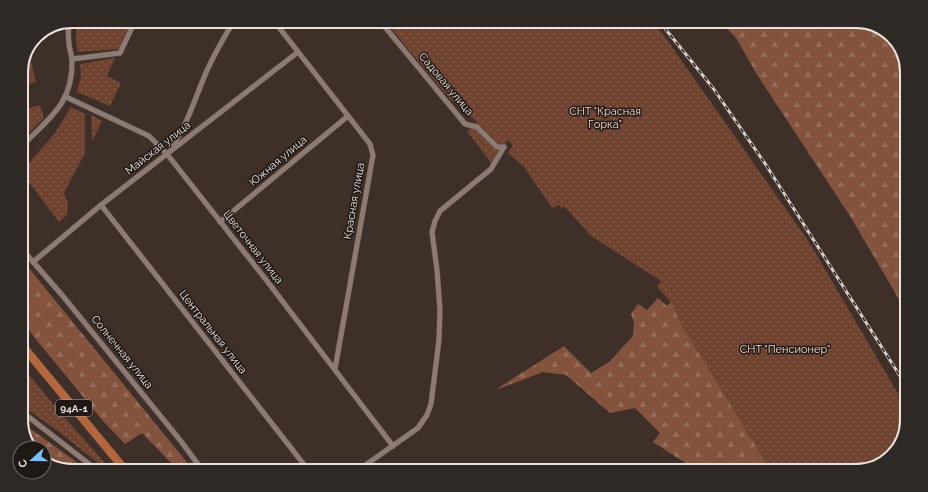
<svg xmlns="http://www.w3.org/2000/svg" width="928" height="492" viewBox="0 0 928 492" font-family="Raleway,sans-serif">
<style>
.grass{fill:url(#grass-dots)}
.forest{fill:url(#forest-firs)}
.park{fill:url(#park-tufts)}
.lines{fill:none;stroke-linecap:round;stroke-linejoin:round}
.street-casing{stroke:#584c46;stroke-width:6}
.primary-casing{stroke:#584c46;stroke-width:9}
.street{stroke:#8c7a73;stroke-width:5}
.primary{stroke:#b5663c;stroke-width:8}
.rail-casing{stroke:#d8cdc9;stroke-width:3}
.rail{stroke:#1f1916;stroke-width:1.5;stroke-dasharray:4.5;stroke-linecap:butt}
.labels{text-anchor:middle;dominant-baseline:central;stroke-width:3;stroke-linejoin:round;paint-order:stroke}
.shield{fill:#1f1916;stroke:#aea6a2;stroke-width:1}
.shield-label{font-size:10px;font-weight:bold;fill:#ece2de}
.street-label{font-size:11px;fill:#ece2de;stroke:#1f1916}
.park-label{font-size:11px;fill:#fad9cb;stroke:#1f1916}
.rim{fill:none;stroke:#ece2de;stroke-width:2}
</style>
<defs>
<pattern id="grass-dots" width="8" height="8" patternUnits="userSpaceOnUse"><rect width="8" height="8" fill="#6f4330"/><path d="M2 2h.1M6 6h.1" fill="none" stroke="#845e4e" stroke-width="1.8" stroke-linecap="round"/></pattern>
<pattern id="forest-firs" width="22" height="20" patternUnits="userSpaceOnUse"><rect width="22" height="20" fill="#83533e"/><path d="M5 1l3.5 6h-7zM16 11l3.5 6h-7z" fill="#956b59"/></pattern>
<pattern id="park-tufts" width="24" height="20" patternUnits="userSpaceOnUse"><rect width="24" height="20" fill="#6f4330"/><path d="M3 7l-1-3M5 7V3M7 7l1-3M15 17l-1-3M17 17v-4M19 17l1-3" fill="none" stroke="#845e4e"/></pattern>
</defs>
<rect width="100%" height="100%" fill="#3e2f29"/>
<!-- grass -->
<g class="grass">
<path d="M80 21H131L119 49 78 52C76 43 74 30 80 21Z"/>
<path d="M385 21H650L663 34 809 242 907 409V420L902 443 884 463 857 471H771L681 324 671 302 657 287 661 281 591 236 564 206 562 209 559 205 552 208 524 167 508 153 513 145 508 140 491 163 467 131 477 122 448 97Z"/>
<path d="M115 58 107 76 121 83 110 106 77 92 81 76 80 64Z"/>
<path d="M40 105 44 118 21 141V110Z"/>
<path d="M71 107 85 114V153L64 193 68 204 67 215 59 222 21 172 55 133Z"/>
<path d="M91 115 102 121 92 141Z"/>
<path d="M21 365 59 411 112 471H108L58 431 21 405Z"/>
</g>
<!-- forest -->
<g class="forest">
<path d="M720 21H856L879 26 899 44 907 69V313L850 216 756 73 736 38Z"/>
<path d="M21 263 28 267 194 471H179L142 433 125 444 103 421 34 337 22 319Z"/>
<path d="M658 298 667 306 671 302 681 324 771 471H698L653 442 660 433 635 408 610 413 566 375 543 372 495 390 564 346 591 373 609 362 633 336 634 323 631 314 638 304 647 310Z"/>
<path d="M21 422 89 471C75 471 56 471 44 461V448H29Z"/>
</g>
<!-- park -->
<path class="park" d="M31 61 36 82 21 86V69L24 62Z"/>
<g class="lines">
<!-- street casing -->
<g class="street-casing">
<g id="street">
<path d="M274 21 370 144 373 155 335 369"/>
<path d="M380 21 465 124 477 127 497 147H504"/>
<path d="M72 59 120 53 135 21"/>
<path d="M66 97 149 136 167 154 267 281 393 446"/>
<path d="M21 147C49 118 73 104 72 61 72 55 69 49 69 43 68 36 68 29 70 22"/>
<path d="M171 148C187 126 194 101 205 75 213 56 223 39 234 21"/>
<path d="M101 205 309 471"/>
<path d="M220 222 348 116"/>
<path d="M21 248 62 295 180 440 203 471"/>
<path d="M33 262 101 205 298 52"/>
<path d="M21 411 98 471"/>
<path d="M357 471 418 428 427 415 431 404 439 340 440 310 437 270 432 232 435 221 440 211 491 169 504 147"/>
</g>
</g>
<!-- primary casing -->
<g class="primary-casing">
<path id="primary" d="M21 344 126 471"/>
</g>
<!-- street -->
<use href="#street" class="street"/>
<!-- primary -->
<use href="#primary" class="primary"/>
<!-- rail casing -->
<g class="rail-casing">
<path id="rail" d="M659 21 713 88 766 165 907 387"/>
</g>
<!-- rail -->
<use href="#rail" class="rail"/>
</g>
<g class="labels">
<!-- shield labels -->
<rect class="shield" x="56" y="400" width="36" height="16" rx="3"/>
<g class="shield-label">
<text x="74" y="408">94А-1</text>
</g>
<!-- street labels -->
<g class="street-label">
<text transform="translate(446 84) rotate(50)">Садовая улица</text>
<text transform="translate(158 148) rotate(-38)">Майская улица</text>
<text transform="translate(278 161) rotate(-40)">Южная улица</text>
<text transform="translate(354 201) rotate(-80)">Красная улица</text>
<text transform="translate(253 247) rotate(52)">Цветочная улица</text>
<text transform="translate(213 332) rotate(52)">Центральная улица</text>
<text transform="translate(122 352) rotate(51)">Солнечная улица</text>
</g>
<!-- park labels -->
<g class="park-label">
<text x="605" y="111">СНТ "Красная<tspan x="605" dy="13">Горка"</tspan></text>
<text x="785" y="349">СНТ "Пенсионер"</text>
</g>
</g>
<!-- crop -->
<path d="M0 0H928V492H0ZM72 28H856A44 44 0 0 1 900 72V420A44 44 0 0 1 856 464H72A44 44 0 0 1 28 420V72A44 44 0 0 1 72 28Z" fill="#2f2926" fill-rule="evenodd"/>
<path class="rim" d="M72 28H856A44 44 0 0 1 900 72V420A44 44 0 0 1 856 464H72A44 44 0 0 1 28 420V72A44 44 0 0 1 72 28Z"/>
<!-- north arrow -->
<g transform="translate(32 460) rotate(249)"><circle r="19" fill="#1f1916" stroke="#716966"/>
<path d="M0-3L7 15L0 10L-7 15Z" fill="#7fbdfa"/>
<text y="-6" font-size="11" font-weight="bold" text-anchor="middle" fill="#ece2de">С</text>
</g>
</svg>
